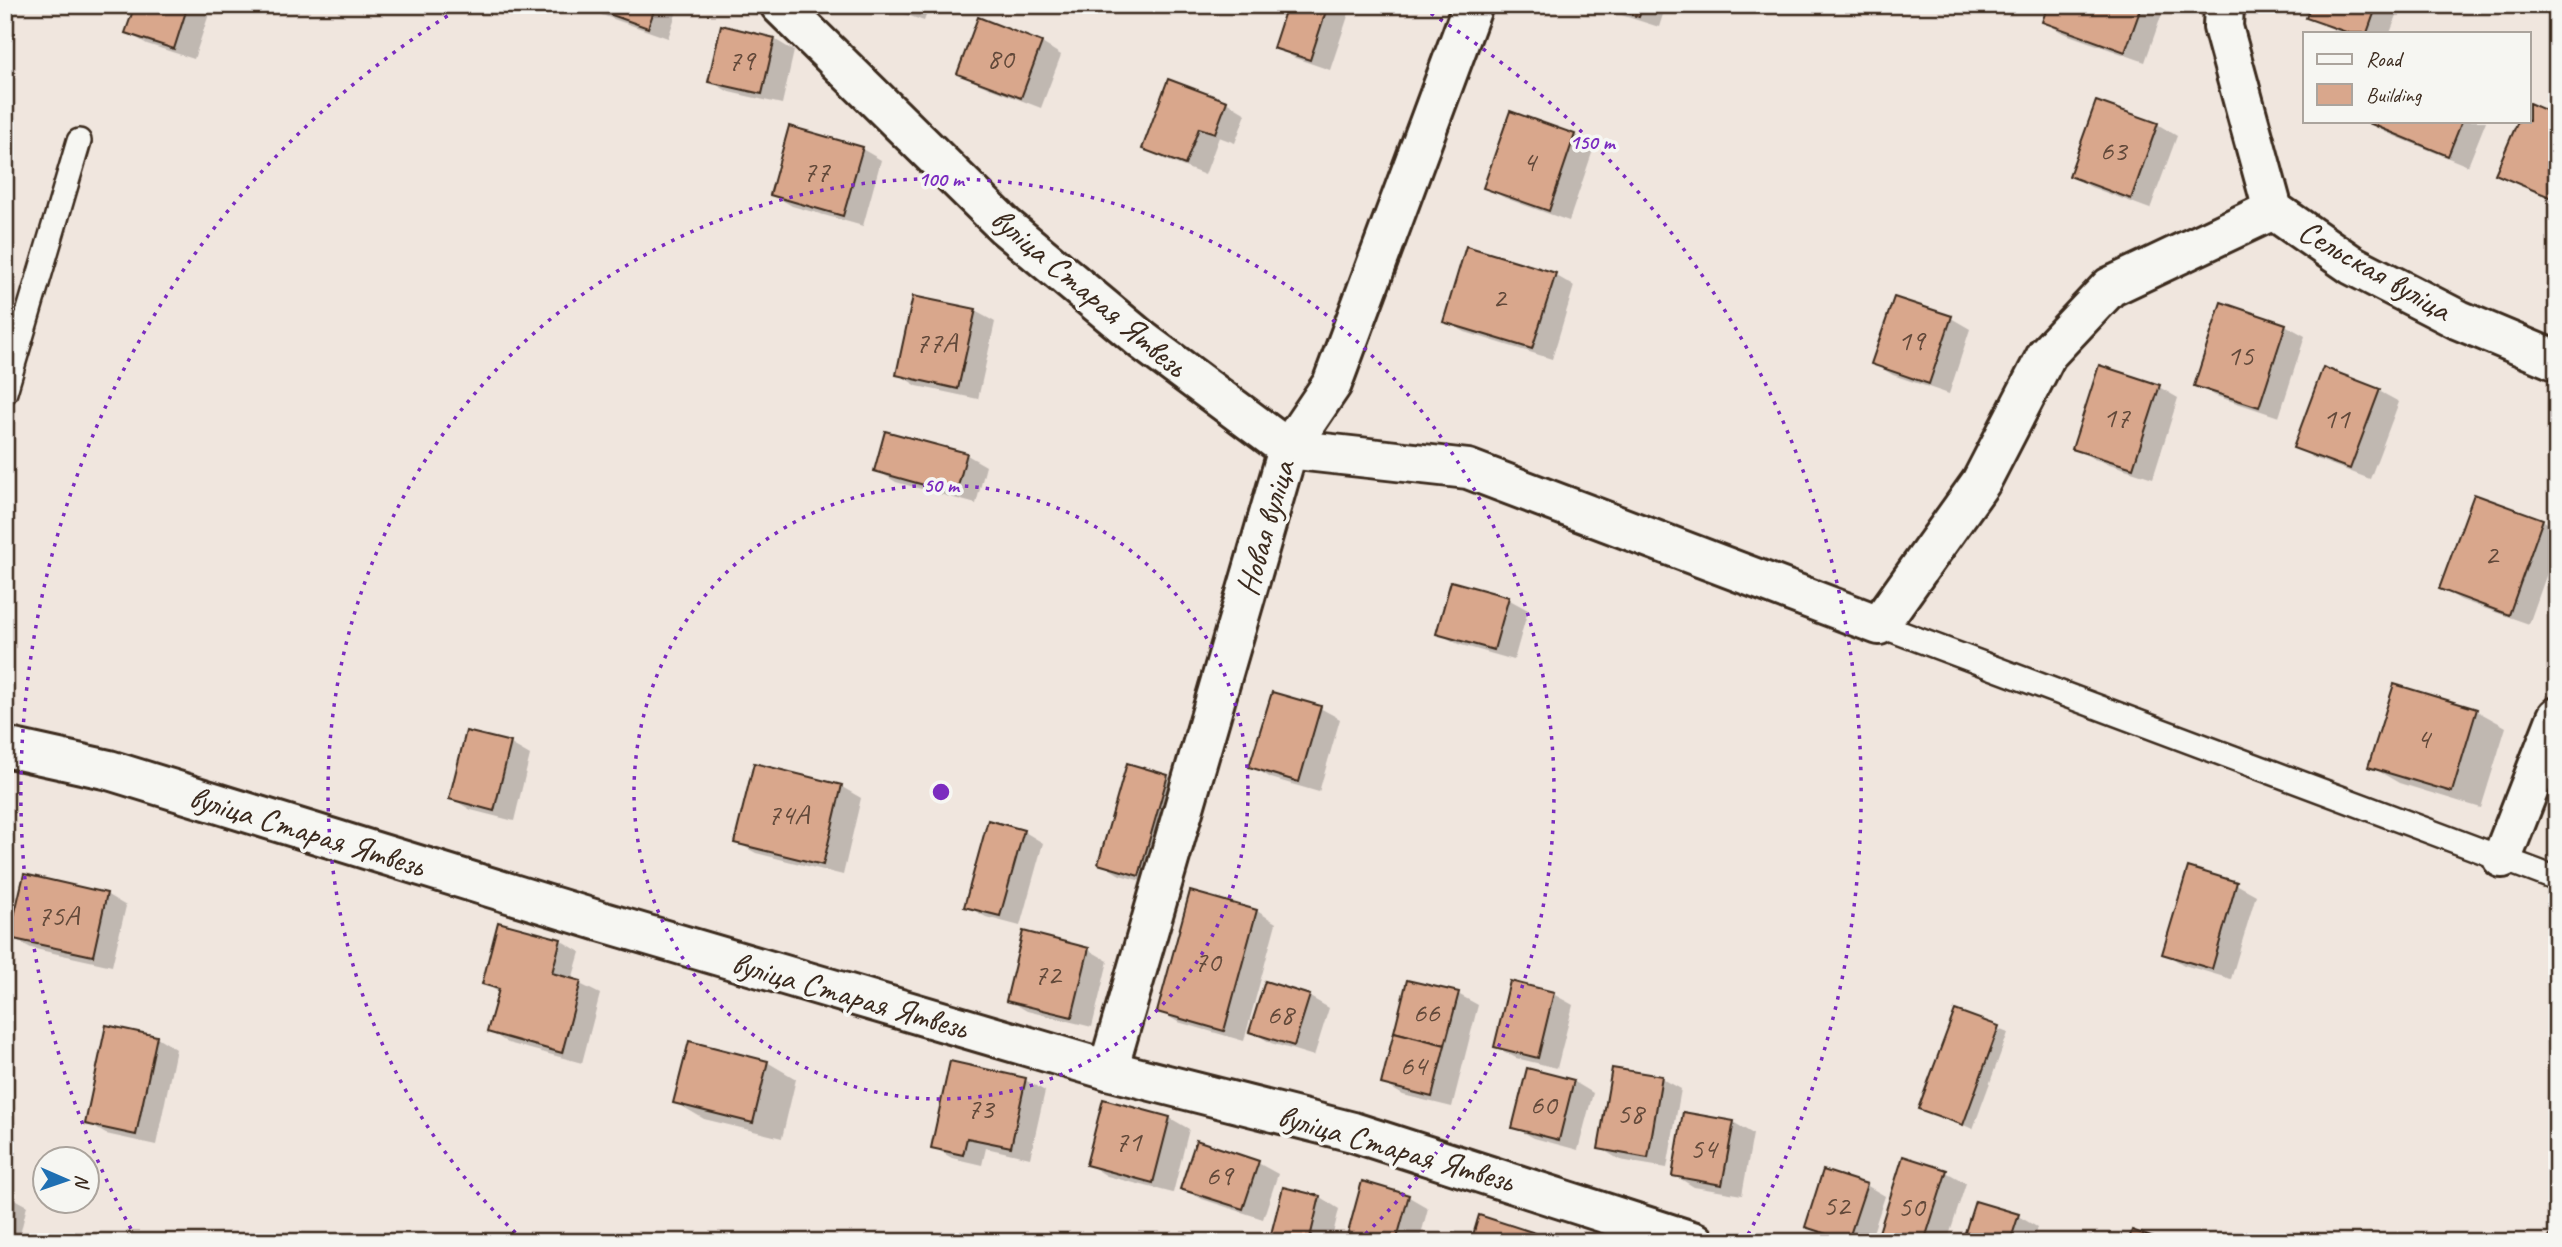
<svg xmlns="http://www.w3.org/2000/svg" width="2562" height="1247" viewBox="0 0 2562 1247" font-family="Caveat,sans-serif">
<style>
.shadow{fill:#0003}
.building{fill:#d9a78c;stroke:#3b2a1e;stroke-width:2}
.lines{fill:none;stroke-linecap:round;stroke-linejoin:round}
.service-casing{stroke:#3b2a1e;stroke-width:28}
.minor-casing{stroke:#3b2a1e;stroke-width:44}
.service{stroke:#f6f6f2;stroke-width:23}
.minor{stroke:#f6f6f2;stroke-width:38}
.ring{fill:none;stroke:#7b2cbf;stroke-width:3.5;stroke-dasharray:3.5 7}
.labels{text-anchor:middle;dominant-baseline:central;stroke-width:7;stroke-linejoin:round;paint-order:stroke}
.number-label{font-size:30px;fill:#62493a}
.street-label{font-size:33px;fill:#3b2a1e;stroke:#f6f6f2}
.centre{fill:#7b2cbf;stroke:#f6f6f2;stroke-width:3.5}
.ring-label{font-size:21px;text-anchor:middle;font-weight:bold;fill:#7b2cbf;stroke:#f6f6f2;stroke-width:7;stroke-linejoin:round;paint-order:stroke}
</style>
<rect width="100%" height="100%" fill="#f0e6de"/>
<filter id="ink" filterUnits="userSpaceOnUse"><feTurbulence type="fractalNoise" baseFrequency=".0143" numOctaves="2"/><feDisplacementMap in="SourceGraphic" scale="14" xChannelSelector="R" yChannelSelector="G"/><feConvolveMatrix kernelMatrix="1 2 1 2 8 2 1 2 1" color-interpolation-filters="sRGB"/></filter>
<g filter="url(#ink)">
<!-- shadow -->
<g class="shadow">
<path d="M136 5H212L194 59 147 44 128 33Z"/>
<path d="M586 5H679L668 38 602 15Z"/>
<path d="M879 5H930L924 21Z"/>
<path d="M1289 5H1336L1349 13 1330 70 1295 58 1275 47Z"/>
<path d="M1590 5H1666L1659 27Z"/>
<path d="M2050 5H2165L2145 62 2063 33 2044 22Z"/>
<path d="M2312 5H2391L2399 10 2390 33H2341L2308 17Z"/>
<path d="M979 19 1042 43 1061 55 1041 108 979 84 959 73Z"/>
<path d="M774 39 794 51 782 104 729 92 710 81Z"/>
<path d="M1226 102 1246 114 1235 143 1219 137 1205 175 1164 159 1144 148Z"/>
<path d="M2529 105 2557 117V201L2498 173 2520 121H2529Z"/>
<path d="M1511 113 1575 135 1594 147 1569 221 1505 198 1485 187Z"/>
<path d="M2366 121H2486L2468 166 2385 132Z"/>
<path d="M2157 124 2177 136 2150 209 2091 187 2071 176Z"/>
<path d="M862 149 881 160 863 226 792 206 772 194Z"/>
<path d="M1555 275 1574 286 1552 359 1465 332 1445 321Z"/>
<path d="M975 311 995 322 978 399 917 386 898 374Z"/>
<path d="M1951 318 1970 329 1949 394 1893 375 1873 363Z"/>
<path d="M2285 325 2305 336 2279 417 2216 396 2196 385Z"/>
<path d="M2159 387 2178 398 2153 478 2094 459 2074 448Z"/>
<path d="M2379 391 2399 402 2370 479 2314 458 2295 447Z"/>
<path d="M887 433 967 455 986 466 976 504 896 482 876 470Z"/>
<path d="M2542 520 2557 529V545L2529 624 2461 600 2441 588Z"/>
<path d="M1508 599 1528 610 1514 660 1458 644 1438 633Z"/>
<path d="M2395 686 2477 711 2506 727 2481 808 2399 783 2370 766Z"/>
<path d="M1273 694 1320 708 1340 719 1319 792 1271 778 1251 766Z"/>
<path d="M511 744 530 755 514 821 471 810 451 798Z"/>
<path d="M755 765 842 787 861 798 843 875 756 853 736 842Z"/>
<path d="M1167 776 1187 787 1159 886 1120 875 1100 863Z"/>
<path d="M1023 831 1043 843 1020 926 986 917 966 906Z"/>
<path d="M2236 884 2256 895 2231 979 2184 965 2164 953Z"/>
<path d="M1192 893 1257 911 1276 923 1244 1041 1178 1022 1159 1011Z"/>
<path d="M106 894 126 906 112 966 31 948 11 937Z"/>
<path d="M1024 933 1089 950 1108 961 1092 1027 1027 1011 1008 1000Z"/>
<path d="M560 940 580 952 572 980 600 994 582 1063 508 1043 489 1031 500 993 484 983Z"/>
<path d="M1266 983 1310 997 1329 1008 1314 1056 1271 1043 1251 1031Z"/>
<path d="M1458 994 1478 1005 1452 1107 1403 1095 1383 1083Z"/>
<path d="M1553 994 1573 1005 1557 1068 1516 1058 1496 1047Z"/>
<path d="M1956 1012 2008 1033 1973 1129 1921 1108Z"/>
<path d="M157 1037 176 1049 156 1145 106 1134 87 1123Z"/>
<path d="M767 1062 796 1079 782 1138 704 1119 675 1102Z"/>
<path d="M1661 1078 1681 1089 1667 1168 1620 1160 1600 1148Z"/>
<path d="M1025 1080 1045 1091 1030 1158 986 1148 982 1165 952 1158 933 1147Z"/>
<path d="M1573 1081 1593 1093 1578 1150 1534 1138 1514 1127Z"/>
<path d="M1170 1118 1189 1129 1173 1193 1107 1176 1088 1164Z"/>
<path d="M1733 1122 1753 1134 1742 1195 1694 1187 1674 1175Z"/>
<path d="M1258 1163 1278 1174 1263 1219 1202 1199 1182 1188Z"/>
<path d="M1946 1172 1966 1183 1947 1242H1878Z"/>
<path d="M1363 1184 1409 1197 1428 1208 1419 1242H1351L1348 1240Z"/>
<path d="M1866 1185 1885 1196 1870 1242H1841L1827 1237 1807 1226Z"/>
<path d="M1284 1189 1320 1197 1339 1209 1331 1242H1271Z"/>
<path d="M5 1194 27 1206 19 1239 5 1235Z"/>
<path d="M2018 1216 2037 1227 2033 1242H1964Z"/>
<path d="M1534 1234 1547 1242H1473Z"/>
</g>
<!-- building -->
<g class="building">
<path d="M135 5H188L174 49 125 33Z"/>
<path d="M584 5H656L648 28Z"/>
<path d="M1287 5H1328L1310 60 1273 48Z"/>
<path d="M1602 5H1643L1639 17Z"/>
<path d="M2048 5H2142L2125 52 2042 22Z"/>
<path d="M2311 5H2377L2367 33H2349L2306 18Z"/>
<path d="M978 17 1042 42 1021 98 957 74Z"/>
<path d="M721 25 775 38 762 94 708 82Z"/>
<path d="M1168 79 1227 101 1215 133 1199 128 1185 165 1142 149Z"/>
<path d="M2096 101 2158 123 2131 199 2069 176Z"/>
<path d="M2529 103 2557 115V200L2495 174 2518 121H2529Z"/>
<path d="M1510 111 1575 134 1549 211 1483 188Z"/>
<path d="M2364 121H2462L2448 156Z"/>
<path d="M789 126 863 147 843 216 770 195Z"/>
<path d="M1466 246 1556 273 1532 349 1443 322Z"/>
<path d="M913 296 976 309 958 389 896 375Z"/>
<path d="M1894 297 1952 316 1929 384 1871 364Z"/>
<path d="M2221 302 2286 324 2259 407 2194 386Z"/>
<path d="M2099 365 2160 385 2133 468 2072 449Z"/>
<path d="M2323 367 2380 389 2350 469 2293 448Z"/>
<path d="M885 431 967 453 956 494 874 471Z"/>
<path d="M2474 494 2543 519 2509 615 2439 589Z"/>
<path d="M1451 581 1509 597 1494 650 1436 634Z"/>
<path d="M2394 684 2477 709 2452 792 2368 767Z"/>
<path d="M1272 692 1321 706 1299 782 1249 767Z"/>
<path d="M466 731 511 742 494 811 449 799Z"/>
<path d="M754 763 842 785 823 865 734 843Z"/>
<path d="M1127 763 1168 775 1139 876 1098 864Z"/>
<path d="M988 820 1024 830 1000 916 964 907Z"/>
<path d="M2188 867 2237 882 2212 969 2162 954Z"/>
<path d="M24 874 107 893 93 956 9 938Z"/>
<path d="M1190 891 1257 910 1224 1031 1157 1012Z"/>
<path d="M498 922 561 939 552 973 581 981 562 1053 487 1032 499 989 482 984Z"/>
<path d="M1023 931 1089 948 1072 1017 1006 1001Z"/>
<path d="M1407 980 1459 992 1445 1045 1394 1032Z"/>
<path d="M1265 981 1310 995 1294 1046 1249 1032Z"/>
<path d="M1510 981 1554 992 1538 1058 1494 1047Z"/>
<path d="M1955 1010 1999 1026 1963 1125 1918 1109Z"/>
<path d="M106 1025 157 1036 136 1135 85 1124Z"/>
<path d="M1394 1032 1445 1045 1432 1097 1381 1084Z"/>
<path d="M689 1041 768 1061 753 1123 673 1103Z"/>
<path d="M950 1061 1026 1078 1011 1147 967 1138 963 1155 931 1148Z"/>
<path d="M1527 1068 1574 1080 1559 1140 1512 1128Z"/>
<path d="M1612 1068 1662 1076 1648 1158 1598 1149Z"/>
<path d="M1103 1099 1170 1117 1153 1183 1086 1165Z"/>
<path d="M1683 1112 1734 1121 1722 1185 1672 1176Z"/>
<path d="M1196 1140 1259 1161 1243 1209 1180 1189Z"/>
<path d="M1903 1156 1947 1170 1924 1242H1876Z"/>
<path d="M1823 1170 1867 1184 1848 1241 1805 1227Z"/>
<path d="M1362 1181 1409 1195 1396 1242 1346 1240Z"/>
<path d="M1283 1187 1320 1196 1309 1242H1269Z"/>
<path d="M1975 1201 2019 1214 2010 1242H1962Z"/>
<path d="M2557 1211V1242H2548Z"/>
<path d="M1479 1215 1535 1233 1532 1242H1471Z"/>
<path d="M2132 1230 2165 1242H2128Z"/>
</g>
<g class="lines">
<!-- service casing -->
<g class="service-casing">
<g id="service">
<path d="M5 392 79 141"/>
<path d="M1879 625 2557 879"/>
</g>
</g>
<!-- minor casing -->
<g class="minor-casing">
<g id="minor">
<path d="M780 5 1005 226 1143 341 1288 449 1468 469 1879 625 1981 482 2047 354 2110 287 2273 210"/>
<path d="M2224 5 2223 27 2273 210 2352 265 2459 320 2557 361"/>
<path d="M5 747 109 770 600 921 1108 1070 1353 1132 1695 1242"/>
<path d="M2502 858 2557 717"/>
<path d="M1108 1070 1288 449 1332 384 1473 5"/>
</g>
</g>
<!-- service -->
<use href="#service" class="service"/>
<!-- minor -->
<use href="#minor" class="minor"/>
</g>
</g>
<!-- distance rings -->
<g class="ring">
<circle cx="941" cy="792" r="307"/>
<path d="M523 1240A613 613 0 1 1 1359 1240"/>
<path d="M136 1238A920 920 0 0 1 460 8M1422 8A920 920 0 0 1 1746 1238"/>
</g>
<g class="labels">
<!-- number labels -->
<g class="number-label">
<text x="1000" y="58">80</text>
<text x="741" y="60">79</text>
<text x="2113" y="150">63</text>
<text x="1529" y="161">4</text>
<text x="816" y="171">77</text>
<text x="1499" y="297">2</text>
<text x="1911" y="340">19</text>
<text x="936" y="342">77А</text>
<text x="2240" y="355">15</text>
<text x="2116" y="417">17</text>
<text x="2336" y="418">11</text>
<text x="2491" y="554">2</text>
<text x="2423" y="738">4</text>
<text x="788" y="814">74А</text>
<text x="58" y="915">75А</text>
<text x="1207" y="961">70</text>
<text x="1047" y="974">72</text>
<text x="1426" y="1012">66</text>
<text x="1280" y="1014">68</text>
<text x="1413" y="1065">64</text>
<text x="1543" y="1104">60</text>
<text x="980" y="1108">73</text>
<text x="1630" y="1113">58</text>
<text x="1128" y="1141">71</text>
<text x="1703" y="1148">54</text>
<text x="1219" y="1175">69</text>
<text x="1836" y="1205">52</text>
<text x="1911" y="1206">50</text>
</g>
<!-- street labels -->
<g class="street-label">
<text transform="translate(2375 270) rotate(30)">Сельская вуліца</text>
<text transform="translate(1089 292) rotate(40)">вуліца Старая Ятвезь</text>
<text transform="translate(1265 528) rotate(-74)">Новая вуліца</text>
<text transform="translate(307 831) rotate(17)">вуліца Старая Ятвезь</text>
<text transform="translate(850 995) rotate(16)">вуліца Старая Ятвезь</text>
<text transform="translate(1396 1148) rotate(16)">вуліца Старая Ятвезь</text>
</g>
</g>
<circle cx="941" cy="792" r="10" class="centre"/>
<g class="ring-label">
<text x="1592" y="149">150 m</text>
<text x="941" y="186">100 m</text>
<text x="941" y="492">50 m</text>
</g>
<!-- margin -->
<rect width="2562" height="1247" fill="none" stroke="#f6f6f2" stroke-width="28"/>
<rect x="14" y="14" width="2534" height="1219" fill="none" stroke="#3b2a1e" stroke-width="2.5" filter="url(#ink)"/>
<!-- legend -->
<rect x="2303" y="32" width="228" height="91" fill="#f6f6f2" stroke="#aba49d" stroke-width="2"/>
<rect x="2317" y="54" width="35" height="10" fill="#f6f6f2" stroke="#aba49d" stroke-width="2"/>
<text x="2366" y="66" font-size="21" fill="#3b2a1e">Road</text>
<rect x="2317" y="84" width="35" height="21" fill="#d9a78c" stroke="#aba49d" stroke-width="2"/>
<text x="2366" y="102" font-size="21" fill="#3b2a1e">Building</text>
<!-- north arrow -->
<g transform="translate(66 1180) rotate(92)"><circle r="33" fill="#f6f6f2" stroke="#aba49d" stroke-width="2"/>
<path d="M0-5L12 26L0 18L-12 26Z" fill="#1f6fb2"/>
<text y="-10" font-size="19" font-weight="bold" text-anchor="middle" fill="#3b2a1e">N</text>
</g>
</svg>
